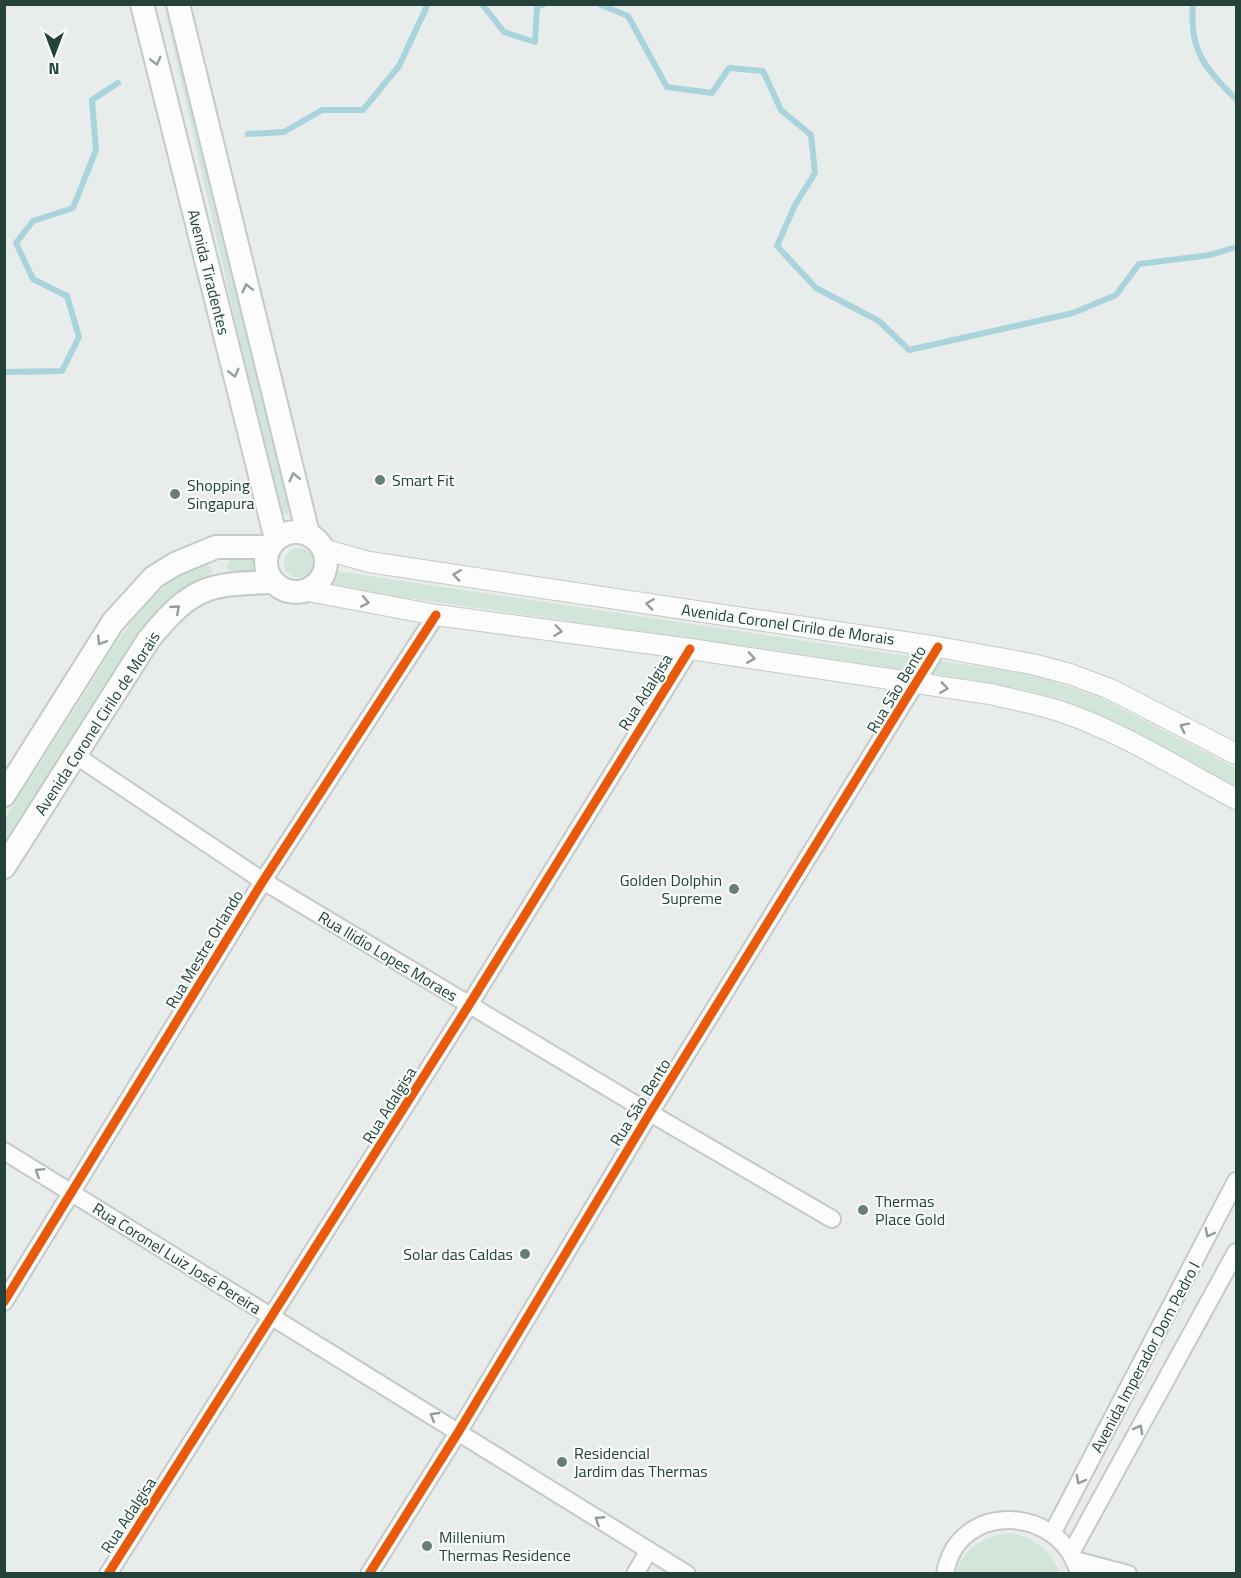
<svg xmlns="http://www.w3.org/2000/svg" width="1241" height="1578" viewBox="0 0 1241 1578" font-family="'Titillium Web',sans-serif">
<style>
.green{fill:#d1e6d8}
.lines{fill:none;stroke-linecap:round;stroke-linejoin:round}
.stream{stroke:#a9d4db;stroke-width:6}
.minor-casing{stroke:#c5cac8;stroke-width:20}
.tertiary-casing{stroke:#c5cac8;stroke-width:22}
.secondary-casing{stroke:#c3cbc8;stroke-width:26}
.minor{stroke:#fcfcfc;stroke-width:16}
.tertiary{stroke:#fcfcfc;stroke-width:20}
.secondary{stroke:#fcfcfc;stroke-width:22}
.cycleway-casing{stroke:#f7fbf9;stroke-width:13}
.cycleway{stroke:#e8590c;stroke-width:9}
.oneway{stroke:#909f9b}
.poi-dot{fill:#697e78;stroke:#f7fbf9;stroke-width:2}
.labels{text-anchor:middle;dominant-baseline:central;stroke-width:4.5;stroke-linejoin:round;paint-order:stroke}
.street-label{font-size:16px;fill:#24423a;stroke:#f7fbf9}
.poi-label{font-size:16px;fill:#24423a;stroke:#f7fbf9;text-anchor:start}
</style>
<rect width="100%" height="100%" fill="#e8edeb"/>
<!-- green -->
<g class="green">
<path d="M164 5H175L290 509 286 515 278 511Z"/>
<circle cx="299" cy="563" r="15"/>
<path d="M234 557 258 558 260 564C256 576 239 574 229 570L227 565Z"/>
<path d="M201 563 212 567V573L181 589 155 614 5 849V818C30 778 56 738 82 698 115 646 143 590 201 563Z"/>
<path d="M336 571 1035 675 1099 697 1236 768V786L1069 703 1038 693 968 679 339 588 332 584 331 577Z"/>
<path d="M1013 1533C1036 1540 1052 1550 1059 1573H956C962 1546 988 1535 1013 1533Z"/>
</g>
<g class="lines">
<!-- stream -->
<g class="stream">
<path d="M482 4 504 32 535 42 537 7 544 4"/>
<path d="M599 4 628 16 667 87 712 93 729 68 763 71 781 110 811 135 815 173 795 205 777 246 816 288 879 321 909 350 1073 313 1116 295 1139 264 1210 255 1236 247"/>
<path d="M1193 4C1189 51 1205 68 1236 99"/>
<path d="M248 134 284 132 322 110H363L399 66 428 4"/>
<path d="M4 372 62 371 79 337 67 296 33 279 16 243 33 221 73 208 96 150 92 100 118 83"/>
</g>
<!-- minor casing -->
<g class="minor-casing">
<g id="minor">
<path d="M75 755 263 881 650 1113 832 1219"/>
<path d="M4 1151 687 1574"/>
<path d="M4 1302 263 881 436 615"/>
<path d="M1053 1532 1236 1181"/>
<path d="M1071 1553 1236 1252"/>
<path d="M1075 1560 1128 1574"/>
<path d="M108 1574 469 1005 690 649"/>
<path d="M369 1574 459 1431 650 1113 938 647"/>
<path d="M635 1574 648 1552"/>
<path d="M945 1574C957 1500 1061 1504 1079 1574"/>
</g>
</g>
<!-- tertiary casing -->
<g class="tertiary-casing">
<g id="tertiary">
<path d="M323 549 369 562 938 647 1032 664 1070 674 1110 689 1236 754"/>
<path d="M308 591 436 615 690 649 990 694C1014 700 1039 704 1062 712 1122 732 1181 770 1236 799"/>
</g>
</g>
<!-- secondary casing -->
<g class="secondary-casing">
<g id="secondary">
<path d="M142 4 276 539"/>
<path d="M178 4 308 534"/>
<circle cx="296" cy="562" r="30"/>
<path d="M4 795 113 622 154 577 175 564 216 547H269"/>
<path d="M4 867 149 639C192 587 206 584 273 582"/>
</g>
</g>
<!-- minor -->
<use href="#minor" class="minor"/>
<!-- tertiary -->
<use href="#tertiary" class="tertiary"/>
<!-- secondary -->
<use href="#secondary" class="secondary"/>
<!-- cycleway casing -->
<g class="cycleway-casing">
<g id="cycleway">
<path d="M4 1302 263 881 436 615"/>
<path d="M108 1574 469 1005 690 649"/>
<path d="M369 1574 459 1431 650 1113 938 647"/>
</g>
</g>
<!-- cycleway -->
<use href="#cycleway" class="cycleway"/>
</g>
<!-- one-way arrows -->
<defs><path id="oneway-chevron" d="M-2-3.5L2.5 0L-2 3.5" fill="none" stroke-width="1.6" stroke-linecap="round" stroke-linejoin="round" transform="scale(1.5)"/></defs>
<g class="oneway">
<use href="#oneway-chevron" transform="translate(156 61) rotate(76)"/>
<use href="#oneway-chevron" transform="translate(247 288) rotate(-104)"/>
<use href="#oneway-chevron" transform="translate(234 373) rotate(76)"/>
<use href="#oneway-chevron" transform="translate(294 477) rotate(-104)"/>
<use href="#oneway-chevron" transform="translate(457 575) rotate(-172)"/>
<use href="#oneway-chevron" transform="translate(365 602) rotate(11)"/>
<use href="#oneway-chevron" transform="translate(650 604) rotate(-172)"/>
<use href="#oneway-chevron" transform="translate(176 609) rotate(-41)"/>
<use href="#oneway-chevron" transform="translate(558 631) rotate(8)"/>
<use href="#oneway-chevron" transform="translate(101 641) rotate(122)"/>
<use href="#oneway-chevron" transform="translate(751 658) rotate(9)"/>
<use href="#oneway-chevron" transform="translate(944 688) rotate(8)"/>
<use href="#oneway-chevron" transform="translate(1184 727) rotate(-153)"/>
<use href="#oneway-chevron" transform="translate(39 1172) rotate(-148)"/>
<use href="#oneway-chevron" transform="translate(1209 1233) rotate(118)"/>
<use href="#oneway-chevron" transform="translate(434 1416) rotate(-149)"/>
<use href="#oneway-chevron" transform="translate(1139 1429) rotate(-61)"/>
<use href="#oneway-chevron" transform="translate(1080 1480) rotate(118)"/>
<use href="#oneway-chevron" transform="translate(599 1520) rotate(-147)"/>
</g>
<!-- markers -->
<g class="poi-dot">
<circle cx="380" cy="480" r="6"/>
<circle cx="175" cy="494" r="6"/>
<circle cx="734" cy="889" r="6"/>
<circle cx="863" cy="1210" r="6"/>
<circle cx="525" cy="1254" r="6"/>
<circle cx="562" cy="1462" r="6"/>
<circle cx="427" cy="1546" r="6"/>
</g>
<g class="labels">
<!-- street labels -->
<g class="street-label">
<text transform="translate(209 272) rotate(76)">Avenida Tiradentes</text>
<text transform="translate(788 624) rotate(8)">Avenida Coronel Cirilo de Morais</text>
<text transform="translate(896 689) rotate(-59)">Rua São Bento</text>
<text transform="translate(645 692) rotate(-58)">Rua Adalgisa</text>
<text transform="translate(97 723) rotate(-57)">Avenida Coronel Cirilo de Morais</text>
<text transform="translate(204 949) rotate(-59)">Rua Mestre Orlando</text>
<text transform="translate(388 956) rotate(31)">Rua Ilidio Lopes Moraes</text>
<text transform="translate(640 1102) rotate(-58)">Rua São Bento</text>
<text transform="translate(389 1105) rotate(-58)">Rua Adalgisa</text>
<text transform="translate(177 1258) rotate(32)">Rua Coronel Luiz José Pereira</text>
<text transform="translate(1145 1357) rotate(-62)">Avenida Imperador Dom Pedro l</text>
<text transform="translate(128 1515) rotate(-57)">Rua Adalgisa</text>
</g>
<!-- poi labels -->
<g class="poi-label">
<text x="392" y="480">Smart Fit</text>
<text x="187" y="485">Shopping<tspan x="187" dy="18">Singapura</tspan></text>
<text x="722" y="880" text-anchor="end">Golden Dolphin<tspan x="722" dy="18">Supreme</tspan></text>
<text x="875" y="1201">Thermas<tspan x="875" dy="18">Place Gold</tspan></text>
<text x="513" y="1254" text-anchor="end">Solar das Caldas</text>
<text x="574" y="1453">Residencial<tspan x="574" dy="18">Jardim das Thermas</tspan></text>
<text x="439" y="1537">Millenium<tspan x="439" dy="18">Thermas Residence</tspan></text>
</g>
</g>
<!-- border -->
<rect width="1241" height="1578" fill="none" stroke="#24423a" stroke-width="12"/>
<!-- north arrow -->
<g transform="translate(54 54) rotate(180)" stroke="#f7fbf9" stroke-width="4.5" paint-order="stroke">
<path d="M0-4.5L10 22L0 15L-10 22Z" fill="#24423a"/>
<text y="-9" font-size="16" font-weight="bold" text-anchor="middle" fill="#24423a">N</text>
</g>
</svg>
